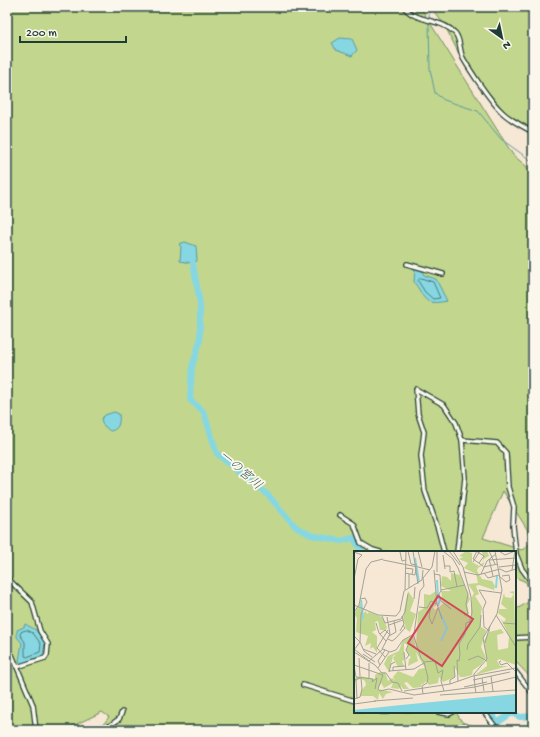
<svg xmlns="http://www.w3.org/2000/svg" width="540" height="737" viewBox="0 0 540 737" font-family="'Gochi Hand','Klee One',sans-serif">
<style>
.green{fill:#c2d78d;stroke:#708a60;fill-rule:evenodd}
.water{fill:#87d7e2;stroke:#5d999c}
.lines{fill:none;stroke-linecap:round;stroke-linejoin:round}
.shore{stroke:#497b7a;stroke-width:1}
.stream{stroke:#5d999c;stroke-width:1}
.river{stroke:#87d7e2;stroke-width:6}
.minor-casing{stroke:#1f3d34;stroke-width:6}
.minor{stroke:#fbf7ec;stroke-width:3.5}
.labels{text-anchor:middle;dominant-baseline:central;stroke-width:3.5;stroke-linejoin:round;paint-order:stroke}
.water-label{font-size:13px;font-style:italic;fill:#345c57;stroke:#fbf7ec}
.inset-river{fill:none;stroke:#87d7e2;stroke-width:2}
.inset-road{fill:none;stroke:#a1a395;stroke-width:1}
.view{fill:#d1495b;fill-opacity:0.15;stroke:#d1495b;stroke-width:2}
.inset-edge{fill:none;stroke:#1f3d34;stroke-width:2}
</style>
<rect width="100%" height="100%" fill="#f7e7d5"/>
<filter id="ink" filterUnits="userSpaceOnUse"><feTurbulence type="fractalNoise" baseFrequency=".025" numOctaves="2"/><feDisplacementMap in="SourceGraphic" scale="8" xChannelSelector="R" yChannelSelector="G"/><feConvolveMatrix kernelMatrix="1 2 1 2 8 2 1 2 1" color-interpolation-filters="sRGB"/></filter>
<g filter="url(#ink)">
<!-- green -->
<g class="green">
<path d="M7 7H420L513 155 526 166 533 176V680L515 661V610L532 600 526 582 515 577V552H355V712H456L462 722 486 730H99L109 717 102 712 64 730H7ZM503 491 527 529 531 543 522 550 483 538Z"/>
<path d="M430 7H529L533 12V25L530 33H533V129L506 113 464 64 444 24Z"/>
</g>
<!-- water -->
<g class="water">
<path d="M340 38 352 39 357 50 352 56 336 50 332 43Z"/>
<path d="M185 242 196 246 197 261 192 263 180 261 181 247 179 244Z"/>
<path d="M415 268H420L424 275 436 279 447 301C422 306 426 298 414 282Z"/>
<path d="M114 412 119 414C120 422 119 430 110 431L103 425 101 419 105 415Z"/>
<path d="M25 624 36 630 45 643 43 655 21 664 19 661 22 643 17 637V630L24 627Z"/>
</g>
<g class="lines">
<!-- shore -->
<g class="shore">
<path d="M421 278 433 282 440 298 433 299 425 292 418 281Z"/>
<path d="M27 630 33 633 41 644 40 652 27 657 25 656V642L20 635 21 632Z"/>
</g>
<!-- stream -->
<g class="stream">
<path d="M429 18V7"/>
<path d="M429 22 430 69 435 93 444 100 478 111 501 139 533 162"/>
</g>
<!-- river -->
<g class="river">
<path d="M193 263 200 304V341L192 367 190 400 203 411 205 416 217 454 268 495 296 527 311 535 341 541 353 538 362 552"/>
<path d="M492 712 496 721H500L512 713 520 717 533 716"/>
</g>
<!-- minor casing -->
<g class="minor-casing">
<g id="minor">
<path d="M404 7C416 23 441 18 455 33 461 40 459 50 463 58 471 72 489 99 500 110 509 120 522 126 533 132"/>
<path d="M407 264 443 274"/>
<path d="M462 440 497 443 506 453 508 487 514 507 513 526 516 554 522 569 533 584"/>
<path d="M340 515 354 524 361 543 373 550 380 552"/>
<path d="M444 552 438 529 425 491 421 456 424 432 418 414 416 389 444 405 456 423 462 440 465 478 457 552"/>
<path d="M7 578 32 602 40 631 48 644 47 655 45 658 17 667"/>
<path d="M515 638 533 637"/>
<path d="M12 655 33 705 36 730"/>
<path d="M515 671 533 694"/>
<path d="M303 685 355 701"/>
<path d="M382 712H388"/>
<path d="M438 712 449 714 453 712"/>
<path d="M484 712 498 730"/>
<path d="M104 730 119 719 122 712"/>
</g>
</g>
<!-- minor -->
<use href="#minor" class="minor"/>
</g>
</g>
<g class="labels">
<!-- water labels -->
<g class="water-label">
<text transform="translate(240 471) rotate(41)">一の宮川</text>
</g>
</g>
<!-- overview -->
<g transform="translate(354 551)">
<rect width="162" height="162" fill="#f7e7d5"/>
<path d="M112 0 118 2V11L125 15 130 11 128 1 133 0 135 5 130 8V13L124 17 123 20 128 28 138 30 141 35 140 39 125 34 122 35 125 43 121 45 128 56 126 70 127 76 132 79 127 96 132 107 127 114 119 119 118 124 110 126H106L100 115 101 126 89 131 85 126 84 132 75 134 72 130 69 134 68 132 67 136 59 137 53 131 50 132 55 138H49L47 135 45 138 37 137 39 132 30 137 27 132 24 138 39 141 32 143 29 148 25 142 24 149 19 145H7V140L12 134 11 130 6 127 0 132 1 127 6 125 21 128V124L26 121H31L34 130 38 127 41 129 39 126 44 120 59 126 65 118 71 117 62 101 64 110 54 115 55 108 57 107 52 99 54 94 50 92V109L48 110 50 115 44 116 39 107 42 103 39 105 35 121 30 113 34 105 45 100 49 89 59 84 62 97 64 61 70 57V43L76 44 82 40 83 54 79 56 81 59 89 53 87 40H97L87 35 88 25 93 26 97 30V22L106 24 116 48 113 54 115 63 111 65H117L118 46 120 42 114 33 124 32 122 23 110 17 114 12 105 8 109 6 105 5ZM54 40 60 49 56 60 62 63 56 81 52 78 49 66ZM160 40 162 114 145 108 143 110 146 115H154L121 124 133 115 130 90 135 81 147 78 150 82 143 84 144 99 154 97 155 85 147 68 150 71 152 68 144 62 145 58H153L147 53 150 42 151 46 157 47 160 43 155 41ZM7 51 8 63 12 60 13 63 15 61 28 66 33 76 32 79H26L24 70 21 71 22 79 18 81 23 85V102L19 96 16 98 17 92 11 95 14 85 2 81 3 67 0 63Z" fill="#c2d78d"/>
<path d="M162 143V162H0V159L47 154Z" fill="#87d7e2"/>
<path class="inset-river" d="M61 7 65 31M83 29 84 47 86 48 84 55M142 37 143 25M7 49 9 68M86 62 93 77 87 90"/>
<path class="inset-road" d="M41 0H54L57 13 63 14M59 0 64 33M64 0 68 16M89 0 99 8 104 17 114 43 112 53 114 63 110 64M95 0 106 14M99 0 109 16 117 46 118 62 115 72M122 0 130 5 125 12M123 0 119 8 129 15M135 0 141 13M145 0 151 4 161 0M0 1 8 4 4 8 0 28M46 1 48 10 52 9M89 4 91 18M135 8 139 25M29 9 64 16M135 9 162 7M119 11 126 0M91 15H96V21L100 20M64 16 76 19M129 16 144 13M145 16 162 14M51 17 59 18 58 23M80 19 83 53 88 68M158 19 161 0M100 20 103 36M83 21V0M110 21 124 24 146 18 152 21 162 18M51 22 61 24 62 17M130 22 134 27 145 24M80 23 86 24 87 40 84 44M127 23 133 10 142 3M145 25 152 31 156 29M148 25 155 24 156 29M55 37V23M51 39 52 0M87 39 111 34M85 43 87 50 97 58M6 48 11 47 13 51 7 63 6 91 10 100 18 106M60 48 61 36M0 54 24 64 42 65 46 60 50 40 68 29 69 19M77 54 75 66 78 73 84 57M65 56 73 57 77 50 83 53M0 61 5 54 12 18 17 11 29 8M142 64 162 96M28 65 31 72 47 68 51 61 54 43M22 72 25 82 32 90M149 72 162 73M35 74 49 69M46 80 50 73 48 65M136 80 130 76 129 58 132 51 125 39 147 42M26 83 31 79 36 84M59 83 67 107 70 111 81 110 84 122 89 119 87 130 90 140M0 85 6 91 0 99M35 85 42 81 40 70M34 88 38 90 41 88 51 77 49 74M131 92 136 75M0 98 15 110 29 98 36 101 42 99 49 89 60 83 66 40 70 35 69 27 78 16 81 0M9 98 22 103M28 98 36 83 33 66M113 99 114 93 126 76 127 64M0 101 21 114M50 101 52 119M9 103 21 111M31 106 23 97 34 79M5 107 6 125M52 108 55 104 52 99 55 92M114 109 124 105 133 110M147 110 145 111 147 114 153 112 162 121M0 114 2 126 19 128 18 131 23 127 21 138M0 114 29 124 24 138 26 140 35 138 60 144 121 136 122 142M21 114 28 122H32L38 131 44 132 48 140M26 114 24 110 31 99M24 117 35 101M35 120 60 118 70 112M39 120V116L52 115M35 121 37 113 41 111M119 125 162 117M137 125 139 140M15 127V112M128 127 130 140M0 129 7 127 8 138 6 146 0 148M2 129 3 148M119 129 156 121M104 130 103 109 105 110 106 103 105 93 111 83 112 72 115 71M96 133V129L101 126 100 115M110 136 133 131M121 136 120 123 133 108 129 87 143 63 148 39 141 0M121 136 162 126M50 140 96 133 119 125M69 143 68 135 73 132 74 127 70 111M86 144 162 139M20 150 59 147M0 153 22 150"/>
<path class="view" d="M84 45 119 68 88 115 54 92Z"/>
<rect width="162" height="162" class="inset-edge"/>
</g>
<!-- margin -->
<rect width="540" height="737" fill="none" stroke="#fbf7ec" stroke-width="24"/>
<rect x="12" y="12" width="516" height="713" fill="none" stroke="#1f3d34" stroke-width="1.5" filter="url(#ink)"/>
<!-- north arrow -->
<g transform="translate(502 38) rotate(147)" stroke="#fbf7ec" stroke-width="3" paint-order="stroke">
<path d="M0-3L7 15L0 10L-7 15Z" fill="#1f3d34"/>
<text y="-6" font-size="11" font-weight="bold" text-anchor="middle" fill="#1f3d34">N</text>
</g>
<!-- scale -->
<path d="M20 36v6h106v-6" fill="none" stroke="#1f3d34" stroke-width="2"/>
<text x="26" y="36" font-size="12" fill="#1f3d34" stroke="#fbf7ec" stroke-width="3" paint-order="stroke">200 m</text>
</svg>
